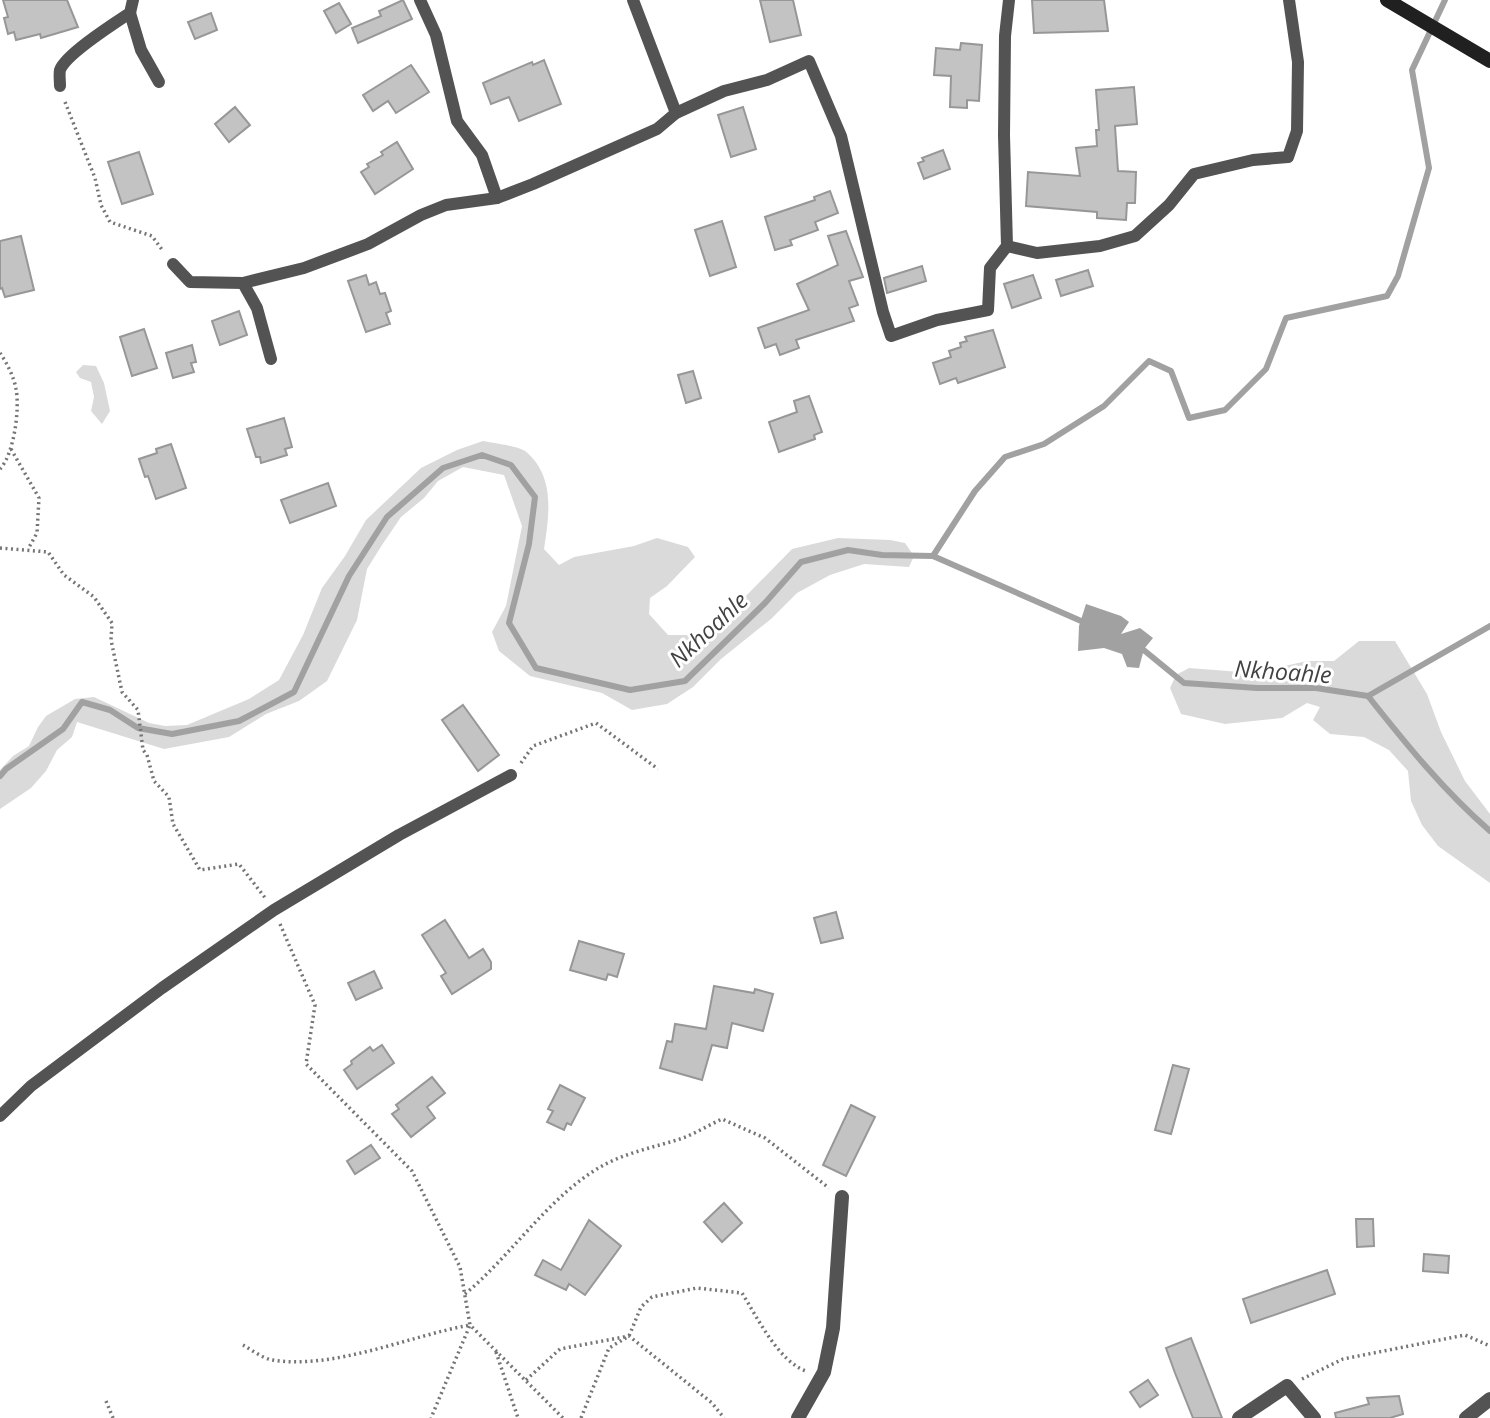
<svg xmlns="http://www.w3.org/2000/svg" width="1490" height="1418" viewBox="0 0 1490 1418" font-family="'Open Sans',sans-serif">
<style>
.green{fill:#dadada}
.water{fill:#a1a1a1}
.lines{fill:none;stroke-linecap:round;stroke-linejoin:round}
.stream{stroke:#a1a1a1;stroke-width:6}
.building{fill:#c3c3c3;stroke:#979797;stroke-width:2}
.path{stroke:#757575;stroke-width:3.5;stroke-dasharray:2 3.5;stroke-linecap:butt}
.lane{stroke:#535353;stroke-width:12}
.street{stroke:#535353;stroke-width:14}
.secondary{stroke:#202020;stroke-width:14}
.labels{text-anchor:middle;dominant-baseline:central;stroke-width:6;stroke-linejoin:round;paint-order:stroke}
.water-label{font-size:23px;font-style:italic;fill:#424242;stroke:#fff}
</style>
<rect width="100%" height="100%" fill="#fff"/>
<!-- green -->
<g class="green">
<path d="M83 365 96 366 104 383 110 411 102 424 91 411 94 397 91 382 80 378 76 372Z"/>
<path d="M483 441C493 443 518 446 525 451 556 476 549 516 544 549L559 565 574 557 634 546 657 538 688 547 695 557 667 586 650 598 649 614 668 635H704L724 625 744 598 792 549 838 538 890 540 905 543 914 556 909 567 864 564 830 575 797 593 771 619 721 659 693 687 667 704 632 710 602 693 530 676 499 651 492 632 506 606 522 526 504 475 463 467 438 481 424 498 401 517 382 545 367 569 357 620 327 681 299 701 266 714 229 737 164 749 77 722 72 737 57 750 46 771 31 788 0 809V770L13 756 29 746 38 727 46 716 75 699 94 697 149 723 165 726 187 725 249 699 279 680 303 635 322 588 345 556 366 520 421 468 457 450Z"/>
<path d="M1359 641H1395L1427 694 1441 732 1465 781 1490 814V883L1438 846 1422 825 1411 801 1408 771 1389 750 1364 737 1330 734 1313 720 1320 707 1307 703 1282 718 1225 724 1181 714 1170 688 1176 675 1189 668 1253 673 1307 661H1334Z"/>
</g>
<!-- water -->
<path class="water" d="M1086 604 1121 616 1129 622 1121 634 1140 628 1153 638 1144 649 1139 668 1127 667 1122 654 1104 648 1078 651 1079 626Z"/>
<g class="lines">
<!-- stream -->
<g class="stream">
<path d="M933 556 975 491 1005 457 1044 444 1104 406 1149 361 1171 371 1189 418 1225 410 1266 369 1286 318 1387 296 1398 276 1429 168 1412 70 1445 0"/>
<path d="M1140 647 1184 683 1257 688H1316L1368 696C1406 744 1444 791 1490 831"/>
<path d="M1368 696 1490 626"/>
<path d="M0 776 6 769 63 729 82 702 110 710 138 728 172 734 239 721 294 692 349 576 387 517 443 468 482 455 511 465 535 497 529 544 509 623 536 668 630 690 685 681 765 603 801 562 848 550 882 555 933 556 1088 624"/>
</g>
</g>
<!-- building -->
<g class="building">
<path d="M3 0H67L78 27 41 38 40 34 16 40 14 32 8 34 4 18 8 17Z"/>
<path d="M403 0 412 19 358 43 352 28 381 16 379 11Z"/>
<path d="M760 0H793L801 35 770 42Z"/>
<path d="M1032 0H1104L1108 31 1034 33Z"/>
<path d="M339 3 351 24 336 33 324 11Z"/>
<path d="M211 13 217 30 195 39 188 22Z"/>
<path d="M961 43 982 45 979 101 967 100V108L950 107 951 76 934 75 936 48 960 50Z"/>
<path d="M544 60 561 104 519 121 509 97 491 104 483 83 532 62 533 65Z"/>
<path d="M411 65 429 92 396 113 388 101 373 111 363 95Z"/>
<path d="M1134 87 1137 124 1115 126 1118 171 1136 172 1135 203H1127L1126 220 1097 218V212L1026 206 1028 172 1080 176 1076 148 1097 146 1096 130H1099L1096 90Z"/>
<path d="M235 107 250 125 229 142 215 124Z"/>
<path d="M743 107 756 149 731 157 718 115Z"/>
<path d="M397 142 413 169 375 194 361 172 369 167 367 164 383 155 381 152Z"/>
<path d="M943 150 950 169 924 179 918 163 924 161 922 158Z"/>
<path d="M139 152 153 194 122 204 108 162Z"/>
<path d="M830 191 838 213 815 222 818 230 790 240 792 245 775 250 765 217 815 200 814 197Z"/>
<path d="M722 221 736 267 710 276 695 230Z"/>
<path d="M846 231 863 277 849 281 858 305 849 308 854 321 796 340 799 348 780 355 776 344 765 348 758 328 809 310 797 284 838 265 828 236Z"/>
<path d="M21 236 34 290 5 297 2 288 0 289V241Z"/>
<path d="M922 266 926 281 887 293 884 278Z"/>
<path d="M1088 270 1093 286 1061 296 1056 280Z"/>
<path d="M366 275 369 285 376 282 380 294 385 293 391 311 386 313 390 324 366 332 348 281Z"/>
<path d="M1033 275 1041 298 1012 308 1004 284Z"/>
<path d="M239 311 247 335 220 345 212 321Z"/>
<path d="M144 329 157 368 132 376 120 337Z"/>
<path d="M993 330 1005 367 958 383 956 378 940 384 933 363 951 357 949 351 961 347 960 343 967 341 965 337Z"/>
<path d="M192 345 196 362 191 363 194 372 173 378 166 353Z"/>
<path d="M693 371 701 398 686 403 678 375Z"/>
<path d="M809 396 822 432 814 435 815 439 779 452 769 422 797 412 794 401Z"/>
<path d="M284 418 292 447 285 449 287 455 261 463 260 457H256L247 429Z"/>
<path d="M171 444 186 488 156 499 148 476 145 477 139 459 157 453 156 449Z"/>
<path d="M328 483 336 506 290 523 281 500Z"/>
<path d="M463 705 499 755 478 771 442 720Z"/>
<path d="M836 912 843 938 821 943 814 918Z"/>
<path d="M445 920 469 958 483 949 491 962V969L452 994 441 976 446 973 422 935Z"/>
<path d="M579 941 624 954 617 977 608 974 606 980 570 970Z"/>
<path d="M374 971 382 988 356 1000 348 983Z"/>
<path d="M714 986 754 993 755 989 773 994 763 1031 732 1023 727 1048 712 1045 702 1080 660 1068 667 1041 672 1042 675 1024 706 1029Z"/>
<path d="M382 1045 394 1063 357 1089 344 1070 352 1064 351 1061 370 1047 373 1051Z"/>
<path d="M1173 1065 1189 1069 1171 1134 1155 1130Z"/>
<path d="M432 1077 445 1093 427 1107 435 1118 411 1137 392 1114 399 1109 396 1105Z"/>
<path d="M560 1085 585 1098 571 1125 567 1123 564 1130 547 1122 553 1111 548 1109Z"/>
<path d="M851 1105 875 1117 846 1176 823 1165Z"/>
<path d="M371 1145 380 1158 355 1174 347 1161Z"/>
<path d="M724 1203 742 1223 722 1242 704 1222Z"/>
<path d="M1356 1219H1373L1374 1246 1357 1247Z"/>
<path d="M589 1220 621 1246 585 1295 569 1284 566 1290 535 1275 543 1260 561 1270Z"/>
<path d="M1424 1254 1449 1256 1448 1273 1423 1271Z"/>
<path d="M1327 1270 1335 1294 1251 1323 1243 1299Z"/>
<path d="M1191 1338 1222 1418H1193L1175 1373 1166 1348Z"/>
<path d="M1148 1380 1158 1395 1140 1407 1130 1392Z"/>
<path d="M1399 1396 1403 1414 1390 1418H1336L1335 1413 1369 1404 1367 1398Z"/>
</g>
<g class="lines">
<!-- path -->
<g class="path">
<path d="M65 102 95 178 101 205 110 222 152 236 163 251"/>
<path d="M0 353C7 363 14 377 16 389 20 409 14 454 0 469"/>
<path d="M11 449 39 498 37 533 28 549"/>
<path d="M0 548 48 552 64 575 94 597 112 623 111 640 122 692 138 710 143 750 147 755 154 781 169 797 173 824 200 870 239 864 266 899"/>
<path d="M521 763 533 746 596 723 658 769"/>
<path d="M280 924 315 1005 306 1064 412 1171 460 1267 470 1325 563 1418"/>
<path d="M465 1294C512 1255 549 1196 602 1166 627 1152 656 1147 683 1138 696 1133 709 1125 722 1119L765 1138 829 1188"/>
<path d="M243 1345C252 1350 262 1358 272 1360 334 1370 409 1336 470 1325L431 1418"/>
<path d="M496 1352 518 1418"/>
<path d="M1302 1379 1343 1359 1465 1335 1490 1346"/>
<path d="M526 1380 560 1349 629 1336 712 1403 724 1418"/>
<path d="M106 1401 113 1418"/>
<path d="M581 1418 609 1348 629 1336 641 1307 652 1297 697 1288 742 1293C757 1317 779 1362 806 1371"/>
</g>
<!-- lane -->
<g class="lane">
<path d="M420 0 436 35 457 121 482 155 497 198"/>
<path d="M633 0 676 113"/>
<path d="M130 13 141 50 159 82"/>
<path d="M60 86C60 81 59 74 60 70 66 54 115 23 130 13L133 0"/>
<path d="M1007 246 1037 253 1100 246 1135 236 1169 205 1194 174 1253 160 1288 157 1297 131 1298 62 1289 0"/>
<path d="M173 264 190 282 243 283 304 268 368 244 421 215 446 205 497 198 533 184 657 129 676 113 724 91 767 80 809 61 841 136 883 312 891 336 937 320 988 310 990 268 1007 246 1004 135 1005 36 1009 0"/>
<path d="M243 283 257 308 271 359"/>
<path d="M0 1116 31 1086 162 988 274 910 399 835 511 775"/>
</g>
<!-- street -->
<g class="street">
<path d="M798 1418 824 1372 833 1328 842 1197"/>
<path d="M1239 1418 1287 1386 1314 1418"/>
<path d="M1466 1418 1490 1399"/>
</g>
<!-- secondary -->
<path class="secondary" d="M1387 0 1490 61"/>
</g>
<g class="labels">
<!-- water labels -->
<g class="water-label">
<text transform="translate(708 629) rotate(-43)">Nkhoahle</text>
<text transform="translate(1283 671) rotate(4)">Nkhoahle</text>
</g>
</g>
</svg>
